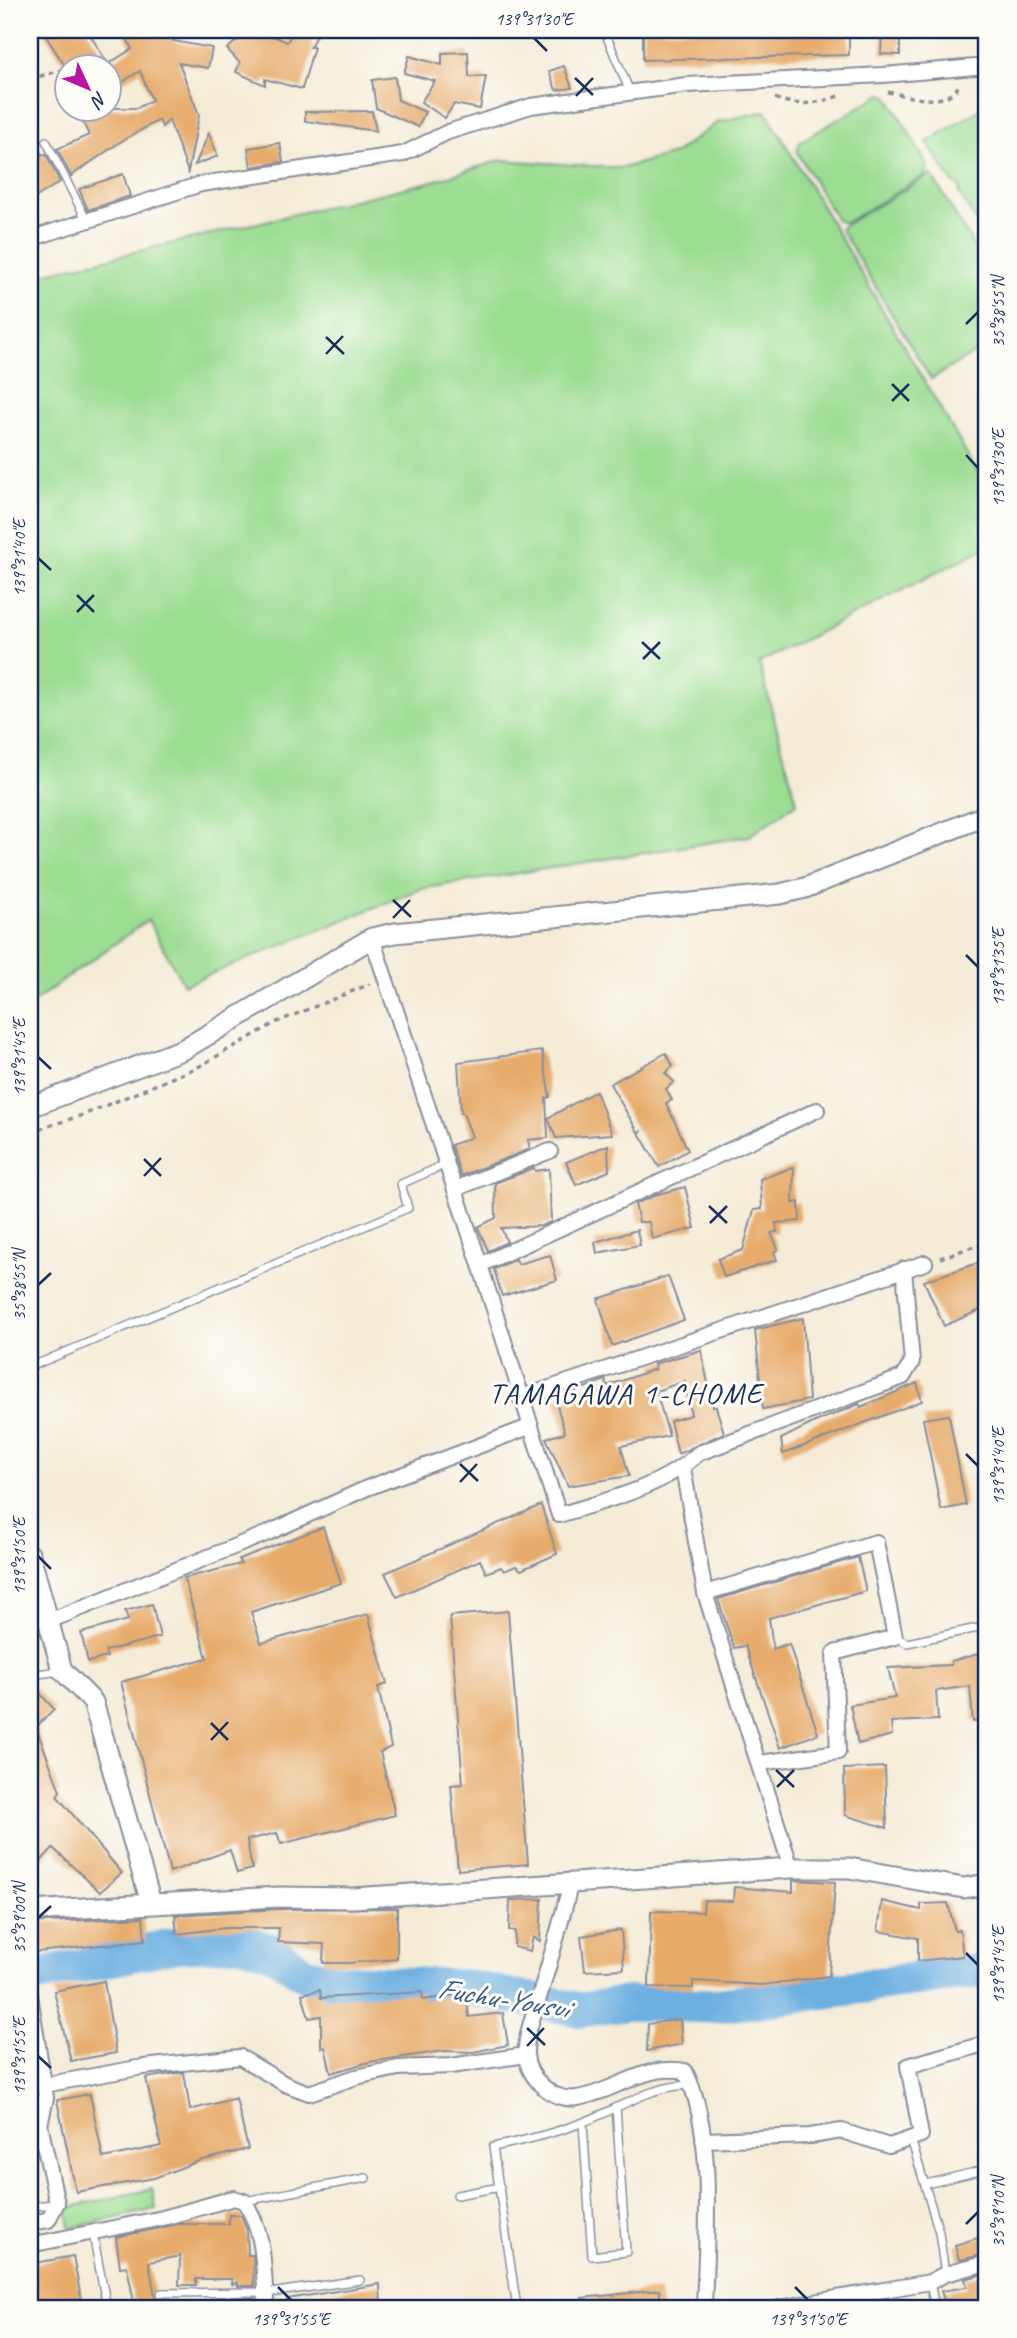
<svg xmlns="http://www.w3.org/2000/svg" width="1017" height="2338" viewBox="0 0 1017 2338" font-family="Caveat,sans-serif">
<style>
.green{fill:#9cdd93;stroke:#5c8678;stroke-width:2}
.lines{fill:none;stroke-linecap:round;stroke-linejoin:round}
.river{stroke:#6cafe1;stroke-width:35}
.building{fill:#e7ac6c}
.service-casing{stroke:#888e9b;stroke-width:10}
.minor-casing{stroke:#888e9b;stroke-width:18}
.tertiary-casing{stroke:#888e9b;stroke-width:23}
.path{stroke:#888e9b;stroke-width:3.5;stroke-dasharray:5 5;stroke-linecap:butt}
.service{stroke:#fff;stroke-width:7}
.minor{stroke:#fff;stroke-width:14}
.tertiary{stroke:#fff;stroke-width:19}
.ticks{fill:none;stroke:#1b2f5e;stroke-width:2.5}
.labels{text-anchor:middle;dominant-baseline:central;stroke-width:6;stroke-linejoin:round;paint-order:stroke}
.neighbourhood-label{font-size:30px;letter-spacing:2px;fill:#1b2f5e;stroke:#fdfcf7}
.water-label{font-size:30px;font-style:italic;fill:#375c8c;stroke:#fdfcf7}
.neatline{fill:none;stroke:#1b2f5e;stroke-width:2.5}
.ticks-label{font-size:18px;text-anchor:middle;fill:#1b2f5e}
</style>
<rect width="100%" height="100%" fill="#fdfcf7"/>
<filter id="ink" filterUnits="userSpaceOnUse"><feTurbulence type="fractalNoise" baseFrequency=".0143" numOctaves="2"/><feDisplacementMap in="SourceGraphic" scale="14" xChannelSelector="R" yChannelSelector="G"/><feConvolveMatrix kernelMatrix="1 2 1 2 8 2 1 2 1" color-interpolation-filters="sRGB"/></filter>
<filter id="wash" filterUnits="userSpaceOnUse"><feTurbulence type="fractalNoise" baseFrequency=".00686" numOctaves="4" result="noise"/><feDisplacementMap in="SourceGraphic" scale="28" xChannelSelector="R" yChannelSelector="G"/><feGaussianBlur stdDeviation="1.57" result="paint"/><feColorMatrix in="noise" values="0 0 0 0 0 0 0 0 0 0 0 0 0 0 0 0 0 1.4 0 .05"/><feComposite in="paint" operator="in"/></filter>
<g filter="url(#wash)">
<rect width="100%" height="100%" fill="#f5ecd8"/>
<!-- green -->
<g class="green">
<path d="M881 94 888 96 928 166 925 175 845 223 837 220 797 152 800 142Z"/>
<path d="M987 105V230L983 233 959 193 960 186 953 183 927 142Z"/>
<path d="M766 111 987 488V547L759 663 797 803 749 836 420 889 184 985 148 920 30 1004V277L430 182 501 160 622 168 674 154 718 122Z"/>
<path d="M931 174 987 268V345L931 379 840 228Z"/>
<path d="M152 2189 156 2209 70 2228 67 2208Z"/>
</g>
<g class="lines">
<!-- river -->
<path class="river" d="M30 1977 170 1946 240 1942 270 1950 305 1974 332 1981 466 1987 581 2010 630 2003 713 2006 987 1970"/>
</g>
<g id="blocks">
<!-- building -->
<g class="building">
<path d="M42 30H87L108 64 132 49 123 30H172L173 41 212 48 208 68 179 63 199 115 188 172 169 120 162 127 159 120 120 142 71 176 57 149 89 135 76 108H137L152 100 140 71 108 91V66H65Z"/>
<path d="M249 30H259L287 42 294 30H319L310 47H314L302 89 265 79V85L236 72 240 63 227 49Z"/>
<path d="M643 30H849V55L643 60Z"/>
<path d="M882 30H900V55L881 54Z"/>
<path d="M468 52 469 77 486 76 480 109 454 104 445 118 421 102 435 81 404 73 409 56 442 65V53Z"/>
<path d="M564 66 572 88 556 90 549 71Z"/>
<path d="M395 77 398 100 425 112 418 127 376 108 372 80Z"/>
<path d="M372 111 376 131 305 121V112Z"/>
<path d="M30 133 42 155 46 154 60 182 30 201Z"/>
<path d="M209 133 218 156 195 165Z"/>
<path d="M280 143 283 162 251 167 248 148Z"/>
<path d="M123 174 130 196 88 210 79 189Z"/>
<path d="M542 1051 550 1097 546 1098 548 1138 528 1140 530 1149 461 1176 451 1145 472 1137 463 1113H461L458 1062Z"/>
<path d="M666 1053 673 1066 665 1073 674 1082 666 1089 672 1100 666 1103 688 1150 659 1167 639 1133 642 1131 638 1132 610 1084Z"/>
<path d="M596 1091 612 1134 556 1138 548 1118Z"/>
<path d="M608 1145 609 1171 576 1185 566 1162Z"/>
<path d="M794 1167 793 1203 799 1202 800 1221 776 1223 777 1232 771 1233 778 1249 774 1252 777 1260 724 1277 718 1259 743 1250 754 1210 762 1209 760 1179Z"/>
<path d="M534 1168 535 1171 549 1169 551 1222 541 1226 501 1228 507 1242 488 1251 478 1227 496 1218 495 1183Z"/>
<path d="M685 1187 695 1228 652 1239 649 1222H639L635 1204 658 1194Z"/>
<path d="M637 1230 640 1245 597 1253 595 1242Z"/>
<path d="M550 1255 557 1280 502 1296 494 1269 516 1259 518 1264Z"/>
<path d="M987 1260V1307L944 1326 924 1281Z"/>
<path d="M668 1276 684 1320 612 1346 598 1299Z"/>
<path d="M803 1318 809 1400 763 1409 755 1330Z"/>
<path d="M701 1350 713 1407H716L724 1433 678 1454 670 1421 691 1415 685 1381 656 1391 669 1436 621 1446 629 1476 568 1486 546 1438 565 1433 555 1399 605 1380 607 1386 655 1369 654 1364Z"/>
<path d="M917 1383 922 1401 783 1454 781 1439 815 1422 859 1404 861 1407Z"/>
<path d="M949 1415 966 1505 941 1510 923 1419Z"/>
<path d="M541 1505 557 1554 521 1570 516 1566 504 1571 501 1567 486 1573 480 1560 397 1597 385 1573Z"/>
<path d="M323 1527 341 1583 251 1612 261 1643 368 1614 387 1684 378 1687 391 1747 380 1752 395 1815 281 1844 277 1833 247 1840 252 1869 237 1873 230 1850 170 1872 121 1682 207 1658 184 1578 241 1564 239 1559Z"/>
<path d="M858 1557 866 1591 769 1618 773 1649 789 1644 818 1734 780 1748 745 1646 734 1648 718 1599Z"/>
<path d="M152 1604 160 1637 105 1651 107 1657 88 1662 81 1633 128 1620 125 1611Z"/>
<path d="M508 1611 528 1864 458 1870 451 1785 463 1784 450 1616Z"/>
<path d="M979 1654 987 1684V1720L973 1722 970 1686 936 1691 938 1720 891 1722 892 1735 858 1744 850 1705 895 1698 888 1668 951 1665V1661Z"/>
<path d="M30 1682 54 1709 36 1727 60 1791 57 1796 122 1873 100 1892 53 1848 30 1873Z"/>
<path d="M885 1767 887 1828 845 1815 844 1769Z"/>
<path d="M793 1880 835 1882 829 1976 762 1985 693 1981V1988L649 1987 651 1911 703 1912 704 1900 733 1901 734 1887 793 1892Z"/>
<path d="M542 1899 540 1941 533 1937 530 1951 514 1947 515 1931 509 1930 510 1900Z"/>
<path d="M882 1901 921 1910V1904L948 1903 955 1931 960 1930 963 1956 918 1961V1938L878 1931Z"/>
<path d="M397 1908V1959L348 1963H323L324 1944 278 1942 279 1928H225L177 1934 175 1915 279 1909Z"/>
<path d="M143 1917 145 1940 30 1953V1923Z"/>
<path d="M621 1930 624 1969 585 1971 581 1936Z"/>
<path d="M104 1981 116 2053 71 2061 54 1991Z"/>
<path d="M320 1990 321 1998 422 1992 423 2000 466 1993 469 2017 503 2013 508 2045 473 2052 444 2051 369 2062 331 2073 325 2047 321 2048V2016L309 2018 302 1994Z"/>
<path d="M680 2019 682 2044 647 2051 648 2024Z"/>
<path d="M184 2072 190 2110 236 2098 248 2149 199 2161 154 2178 76 2192 57 2100 90 2094 103 2158 161 2146 146 2078Z"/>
<path d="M229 2215H241L247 2230 248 2255H253L254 2286H238V2283L232 2284V2279H196V2285H179L180 2256 149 2262 157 2308H135L127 2266 120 2267 116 2237 179 2224H229Z"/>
<path d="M987 2235V2254L959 2260 955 2245Z"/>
<path d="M73 2256 83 2308H30V2264Z"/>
<path d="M987 2273V2301L947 2308 941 2291 967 2287 965 2279Z"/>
<path d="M380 2284 381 2305 288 2308 287 2299Z"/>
<path d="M659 2290 662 2308H582V2298Z"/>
<path d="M238 2298H255V2308H239Z"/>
</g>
</g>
</g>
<g filter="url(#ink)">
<use href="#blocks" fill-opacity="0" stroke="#888e9b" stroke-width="2"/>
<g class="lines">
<!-- service casing -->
<g class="service-casing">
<g id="service">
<path d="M604 30 630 92"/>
<path d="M46 141 86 219"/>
<path d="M30 1367 408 1208 401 1184 446 1164"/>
<path d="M895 1637 907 1643 987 1626"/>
<path d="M30 1675 60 1671"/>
<path d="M972 1891 987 1897"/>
<path d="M30 2104 46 2098"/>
<path d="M583 2123 592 2256 626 2252 616 2107"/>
<path d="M911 2139 939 2232 945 2274"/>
<path d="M926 2184 987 2169"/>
<path d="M457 2195 500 2187"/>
<path d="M245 2201 366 2178"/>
<path d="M30 2207 57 2203"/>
<path d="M93 2234 107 2308"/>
<path d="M930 2282 935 2308"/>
<path d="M161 2293 277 2292 360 2280"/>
<path d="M517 2308 493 2147C523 2141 552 2134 581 2123 620 2109 649 2085 692 2085"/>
</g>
</g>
<!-- minor casing -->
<g class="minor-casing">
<g id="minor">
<path d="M30 239 201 184 403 154 448 132 531 106 687 85 883 75 987 66"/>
<path d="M372 938 480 1265 559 1515C607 1500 661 1488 699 1453L903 1377 912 1362 904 1269"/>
<path d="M455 1189 550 1151"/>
<path d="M480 1265 817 1110"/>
<path d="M520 1398 925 1263"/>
<path d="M683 1468 705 1593 791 1868"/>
<path d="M705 1593 876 1542 895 1637 834 1653 838 1752 760 1763"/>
<path d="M49 1621 268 1533 367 1488 529 1427"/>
<path d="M571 1882C562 1918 552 1955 541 1991 536 2010 525 2033 526 2054 527 2078 553 2102 577 2098 615 2092 645 2063 685 2071 716 2131 706 2241 704 2308"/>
<path d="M30 1995 46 2098 40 2125 57 2203 48 2220 30 2223"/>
<path d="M44 2085 143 2067 240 2057 285 2084 309 2093 356 2077 398 2068 451 2066 526 2055"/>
<path d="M703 2140 810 2136 842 2131 889 2146 921 2135 908 2066 987 2043"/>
<path d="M30 2245 163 2218 234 2198 244 2201C267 2235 262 2270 267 2308"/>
<path d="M779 2308 930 2282 945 2274 987 2263"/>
</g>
</g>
<!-- tertiary casing -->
<g class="tertiary-casing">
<g id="tertiary">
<path d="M30 1107 184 1049 372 938 395 933 780 894 805 888 987 815"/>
<path d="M30 1555 62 1670 93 1702 151 1903"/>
<path d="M30 1911 279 1897 353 1898 791 1868H849L964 1888 987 1884"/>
</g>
</g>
<!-- path -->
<g class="path">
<path d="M71 66 83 60 87 66"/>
<path d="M30 79 66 69"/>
<path d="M888 92C912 96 944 110 960 84"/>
<path d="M775 98C800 108 817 103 842 95"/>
<path d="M30 110 40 130"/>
<path d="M30 1132 83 1115 198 1067 277 1022 370 984"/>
<path d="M940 1258 987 1242"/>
</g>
<!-- service -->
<use href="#service" class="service"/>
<!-- minor -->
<use href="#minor" class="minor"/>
<!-- tertiary -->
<use href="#tertiary" class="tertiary"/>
</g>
</g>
<!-- ticks -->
<path class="ticks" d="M534 38 547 51M575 78 593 95M576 96 593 78M966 324 978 312M326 337 344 354M326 354 343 336M892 384 909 401M892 401 909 384M966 455 978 468M38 558 51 570M77 595 94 612M77 612 94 595M642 642 660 659M643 659 660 642M393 900 411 917M393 918 410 900M966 955 978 967M38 1057 51 1069M144 1159 161 1176M144 1176 161 1158M709 1206 727 1223M710 1223 727 1206M38 1285 51 1273M966 1454 978 1466M460 1464 478 1481M460 1482 477 1464M38 1556 51 1569M211 1723 228 1740M211 1740 228 1722M776 1770 794 1787M777 1787 794 1770M38 1918 51 1906M966 1953 978 1965M527 2028 545 2045M527 2046 544 2028M38 2056 51 2068M966 2224 978 2212M278 2287 291 2300M795 2287 808 2300"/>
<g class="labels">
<!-- neighbourhood labels -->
<g class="neighbourhood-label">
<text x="626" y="1393">TAMAGAWA 1-CHOME</text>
</g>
<!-- water labels -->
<g class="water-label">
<text transform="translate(503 1998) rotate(9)">Fuchu-Yousui</text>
</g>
</g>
<!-- margin -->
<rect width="1017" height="2338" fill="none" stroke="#fdfcf7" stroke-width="77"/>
<!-- north arrow -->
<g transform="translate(88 88) rotate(134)"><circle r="33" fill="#fdfcf7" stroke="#a3aaba" stroke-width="2"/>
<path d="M0-5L12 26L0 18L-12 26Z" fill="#b5179e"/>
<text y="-10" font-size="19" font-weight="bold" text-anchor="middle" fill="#1b2f5e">N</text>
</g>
<rect x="38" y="38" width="940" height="2262" class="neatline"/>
<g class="ticks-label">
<text x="534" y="25">139°31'30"E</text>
<text transform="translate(998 312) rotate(-90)" y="6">35°38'55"N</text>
<text transform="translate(998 468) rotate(-90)" y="6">139°31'30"E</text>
<text transform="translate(19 558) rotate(-90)" y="6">139°31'40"E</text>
<text transform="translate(998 967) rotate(-90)" y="6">139°31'35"E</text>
<text transform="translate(19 1057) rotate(-90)" y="6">139°31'45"E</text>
<text transform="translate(19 1285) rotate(-90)" y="6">35°38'55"N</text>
<text transform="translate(998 1466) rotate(-90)" y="6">139°31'40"E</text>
<text transform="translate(19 1556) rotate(-90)" y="6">139°31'50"E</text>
<text transform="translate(19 1918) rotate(-90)" y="6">35°39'00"N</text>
<text transform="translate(998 1965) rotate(-90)" y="6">139°31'45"E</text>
<text transform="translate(19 2056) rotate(-90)" y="6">139°31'55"E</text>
<text transform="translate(998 2212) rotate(-90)" y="6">35°39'10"N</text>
<text x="291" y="2325">139°31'55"E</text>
<text x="808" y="2325">139°31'50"E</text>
</g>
</svg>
